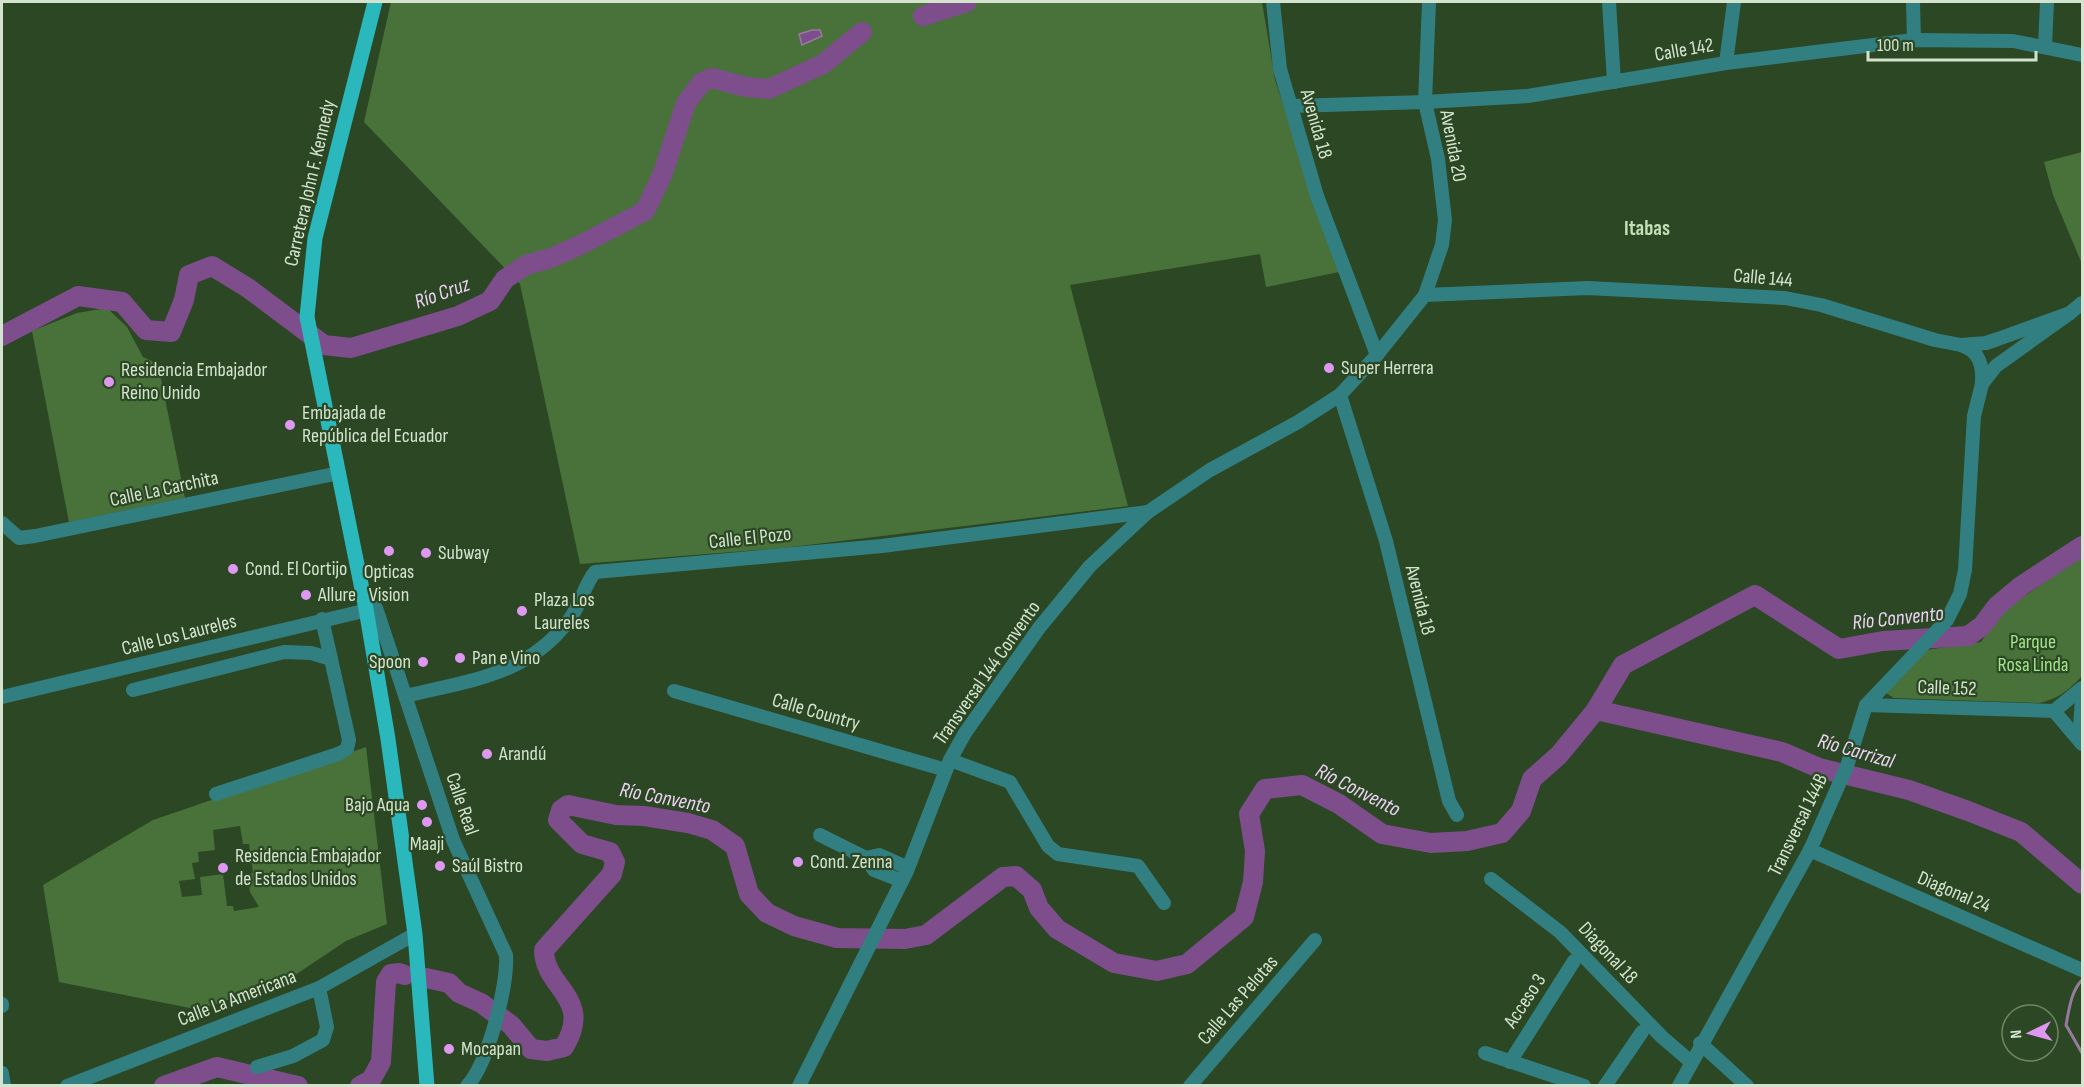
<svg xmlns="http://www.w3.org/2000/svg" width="2084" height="1087" viewBox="0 0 2084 1087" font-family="'Sofia Sans Condensed',sans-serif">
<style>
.green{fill:#49723b;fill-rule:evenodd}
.water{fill:#7d4e8b;stroke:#977b9f;stroke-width:1.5}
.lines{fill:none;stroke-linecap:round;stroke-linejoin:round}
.stream{stroke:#977b9f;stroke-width:3}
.river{stroke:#7d4e8b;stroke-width:20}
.minor{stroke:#327f82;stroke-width:14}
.major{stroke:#2ab8bd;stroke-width:15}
.poi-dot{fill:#de98f2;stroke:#2c4723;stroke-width:2}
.labels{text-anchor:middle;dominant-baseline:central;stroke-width:4.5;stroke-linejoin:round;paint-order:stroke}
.street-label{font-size:20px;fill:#d3e3ce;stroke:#2c4723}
.poi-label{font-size:20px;fill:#d3e3ce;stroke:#2c4723;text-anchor:start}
.park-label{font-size:20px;fill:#a1e48b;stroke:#2c4723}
.neighbourhood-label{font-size:21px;font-weight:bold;fill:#c0e1b6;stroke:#2c4723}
.water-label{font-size:21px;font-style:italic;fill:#edd2f5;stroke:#2c4723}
</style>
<rect width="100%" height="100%" fill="#2c4723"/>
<!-- green -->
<g class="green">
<path d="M391 2H1262L1275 80 1339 272 1266 287 1260 254 1070 285 1128 506 783 548 580 564 520 284 364 122Z"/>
<path d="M2082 152V264L2053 195 2044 162Z"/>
<path d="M107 308 127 327 143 357 158 364 185 498 69 522 32 331 77 313Z"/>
<path d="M2082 555V676C2069 690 2058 699 2039 703L1894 698 1886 693 1926 650 1981 642 2000 614Z"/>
<path d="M366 747 387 924 346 941 295 975 200 1010 59 982 43 885 153 820ZM240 826 243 844H249L253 873 248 874 250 892 259 907 234 911 233 906H227L223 874 200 877 202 895 182 897 179 881 195 879 192 863 199 862 198 852 215 850 213 830Z"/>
</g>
<!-- water -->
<path class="water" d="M812 30H820L822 36 802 45 799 34Z"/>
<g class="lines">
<!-- stream -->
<path class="stream" d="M2082 980C2071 991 2069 1010 2066 1025L2082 1053"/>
<!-- river -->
<g class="river">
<path d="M923 16 967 2"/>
<path d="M2 336 78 296 122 302 146 330 171 332 184 300 189 275 212 266 248 288 324 345 351 348 458 316 490 301 505 279 526 265 551 258 582 244 645 211 663 173 686 103 702 82 712 78 746 87 769 89 823 64 862 32"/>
<path d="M1596 710 1782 752 1819 768 1909 790 1968 811 2021 832 2082 884"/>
<path d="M426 978 449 983 459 993 481 1003 511 1025 531 1049 547 1051 564 1047C594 998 544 988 544 950L612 874 615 862 610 852 582 844 558 820 561 810 568 805 616 815 644 816 688 823 712 830 735 846 749 894 767 913 794 926 837 938 905 939 926 935 1003 877 1016 876 1032 890 1039 908 1057 929 1114 963 1157 971 1187 964 1244 917 1253 882 1255 851 1249 814 1265 789 1302 785 1339 804 1382 834 1431 843 1467 841 1502 833 1521 811 1532 779 1559 755 1596 710 1623 665 1755 595 1839 649 1883 641 1968 636 1982 626 1997 606 2021 586 2082 546"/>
<path d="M164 1086 217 1067 298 1086"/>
<path d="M360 1086 371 1080 381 1062 386 982 391 974 399 973 405 975"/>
</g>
<!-- minor -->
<g class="minor">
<path d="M1273 2 1280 69 1317 196 1377 355"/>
<path d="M1609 2 1614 82"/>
<path d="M1913 2 1914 40"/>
<path d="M2045 47 2047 2"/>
<path d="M1726 63 1734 2"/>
<path d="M1291 106 1425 102 1528 96 1726 63 1914 40 2013 41 2082 55"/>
<path d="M1425 295 1587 288 1785 298 1821 305 1935 340 1961 345 1986 343 1998 339 2070 313 2082 303"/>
<path d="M1961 345C1980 351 1983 366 1982 384"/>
<path d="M1340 395 1386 541 1449 801 1457 815"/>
<path d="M2 523 19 538 35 536 339 473"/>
<path d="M322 619 331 659"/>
<path d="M133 690 284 652 311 653 331 659 349 740 347 749 338 754 216 794"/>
<path d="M674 691 946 770"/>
<path d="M406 696C470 680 527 676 569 620 581 605 584 585 595 572L882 546 1148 512"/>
<path d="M2 697 376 608 453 840 506 955C508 985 488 1064 467 1086"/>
<path d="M1866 705 2054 711 2082 744"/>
<path d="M2054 711 2082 688"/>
<path d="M2079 740 2082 699"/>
<path d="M950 760 1010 782 1048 846 1058 854 1138 866 1164 903"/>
<path d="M820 835 866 858"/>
<path d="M1810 850 2082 970"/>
<path d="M1491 879 1560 932 1662 1037 1691 1062"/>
<path d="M902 881 874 870 866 858 879 855 908 868"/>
<path d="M2 1006V1004"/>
<path d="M1700 1043 1747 1086"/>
<path d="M1485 1053 1584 1086"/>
<path d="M1510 1062 1574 961"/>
<path d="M257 1067 293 1056 323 1040 327 1027 319 988"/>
<path d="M2 1073 4 1086"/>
<path d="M67 1086 319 988 415 934"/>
<path d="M799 1086 907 871 950 760 965 733 1039 628 1090 566 1148 512 1210 470 1298 422 1340 395 1377 355 1425 295 1442 245 1445 220 1438 159 1425 102 1429 2"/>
<path d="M1190 1086 1315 940"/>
<path d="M1605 1086 1642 1032"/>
<path d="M1679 1086 1810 850 1847 766 1866 705 1947 620 1960 594 1965 570 1974 416 1982 384 1996 366 2070 313"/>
</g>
<!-- major -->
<path class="major" d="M375 2 315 238 307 317 366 609 388 739 415 934 427 1086"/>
</g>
<!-- markers -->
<g class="poi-dot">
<circle cx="1329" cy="368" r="6"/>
<circle cx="109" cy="382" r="6"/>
<circle cx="290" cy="425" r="6"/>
<circle cx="389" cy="551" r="6"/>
<circle cx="426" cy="553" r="6"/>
<circle cx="233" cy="569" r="6"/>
<circle cx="306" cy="595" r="6"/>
<circle cx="522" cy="611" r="6"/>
<circle cx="460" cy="658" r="6"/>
<circle cx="423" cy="662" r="6"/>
<circle cx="487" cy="754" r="6"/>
<circle cx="422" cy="805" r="6"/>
<circle cx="427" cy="822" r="6"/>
<circle cx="798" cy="862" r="6"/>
<circle cx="440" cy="866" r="6"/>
<circle cx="223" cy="868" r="6"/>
<circle cx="449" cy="1049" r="6"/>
</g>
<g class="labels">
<!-- street labels -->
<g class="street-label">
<text transform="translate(1684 50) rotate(-10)">Calle 142</text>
<text transform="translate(1316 124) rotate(74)">Avenida 18</text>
<text transform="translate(1453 146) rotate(79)">Avenida 20</text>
<text transform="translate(310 183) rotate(-77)">Carretera John F. Kennedy</text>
<text transform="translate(1763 278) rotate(5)">Calle 144</text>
<text transform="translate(164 489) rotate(-12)">Calle La Carchita</text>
<text transform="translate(750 538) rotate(-6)">Calle El Pozo</text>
<text transform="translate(1420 600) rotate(76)">Avenida 18</text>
<text transform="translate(179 635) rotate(-14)">Calle Los Laureles</text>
<text transform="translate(987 673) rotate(-55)">Transversal 144 Convento</text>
<text transform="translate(1947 688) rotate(2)">Calle 152</text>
<text transform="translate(816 712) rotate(16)">Calle Country</text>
<text transform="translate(462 804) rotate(71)">Calle Real</text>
<text transform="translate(1798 825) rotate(-64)">Transversal 144B</text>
<text transform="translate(1954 892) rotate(23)">Diagonal 24</text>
<text transform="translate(1608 953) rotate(47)">Diagonal 18</text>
<text transform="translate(237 998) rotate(-21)">Calle La Americana</text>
<text transform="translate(1238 1000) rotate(-49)">Calle Las Pelotas</text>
<text transform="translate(1525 1001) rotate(-57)">Acceso 3</text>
</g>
<!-- poi labels -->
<g class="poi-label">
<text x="1341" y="368">Super Herrera</text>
<text x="121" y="370">Residencia Embajador<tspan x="121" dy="23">Reino Unido</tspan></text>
<text x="302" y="413">Embajada de<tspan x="302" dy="23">República del Ecuador</tspan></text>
<text x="438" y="553">Subway</text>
<text x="245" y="569">Cond. El Cortijo</text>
<text x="389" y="572" text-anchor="middle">Opticas<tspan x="389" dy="23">Vision</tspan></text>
<text x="318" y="595">Allure</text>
<text x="534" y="600">Plaza Los<tspan x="534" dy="23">Laureles</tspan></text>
<text x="472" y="658">Pan e Vino</text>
<text x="411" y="662" text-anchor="end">Spoon</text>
<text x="499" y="754">Arandú</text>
<text x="410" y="805" text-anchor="end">Bajo Aqua</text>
<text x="427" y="844" text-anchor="middle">Maaji</text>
<text x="235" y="856">Residencia Embajador<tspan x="235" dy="23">de Estados Unidos</tspan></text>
<text x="810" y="862">Cond. Zenna</text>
<text x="452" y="866">Saúl Bistro</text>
<text x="461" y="1049">Mocapan</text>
</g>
<!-- park labels -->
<g class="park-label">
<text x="2033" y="642">Parque<tspan x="2033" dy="23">Rosa Linda</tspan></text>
</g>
<!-- neighbourhood labels -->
<g class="neighbourhood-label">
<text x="1647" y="228">Itabas</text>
</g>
<!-- water labels -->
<g class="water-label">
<text transform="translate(442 293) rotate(-20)">Río Cruz</text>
<text transform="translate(1898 618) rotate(-6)">Río Convento</text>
<text transform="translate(1856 751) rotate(16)">Río Carrizal</text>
<text transform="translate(1358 790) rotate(27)">Río Convento</text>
<text transform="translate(665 798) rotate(11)">Río Convento</text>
</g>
</g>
<!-- border -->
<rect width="2084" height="1087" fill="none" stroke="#d3e3ce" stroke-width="6"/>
<!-- north arrow -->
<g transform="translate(2030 1033) rotate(265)"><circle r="28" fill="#2c4723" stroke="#6f8567" stroke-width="1.5"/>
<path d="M0-4.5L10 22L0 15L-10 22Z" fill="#de98f2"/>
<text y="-9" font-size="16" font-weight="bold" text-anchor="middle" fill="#d3e3ce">N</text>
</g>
<!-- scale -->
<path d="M1868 51v9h168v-9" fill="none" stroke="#d3e3ce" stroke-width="3"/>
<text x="1877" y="51" font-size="18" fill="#d3e3ce" stroke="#2c4723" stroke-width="4.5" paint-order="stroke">100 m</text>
</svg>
